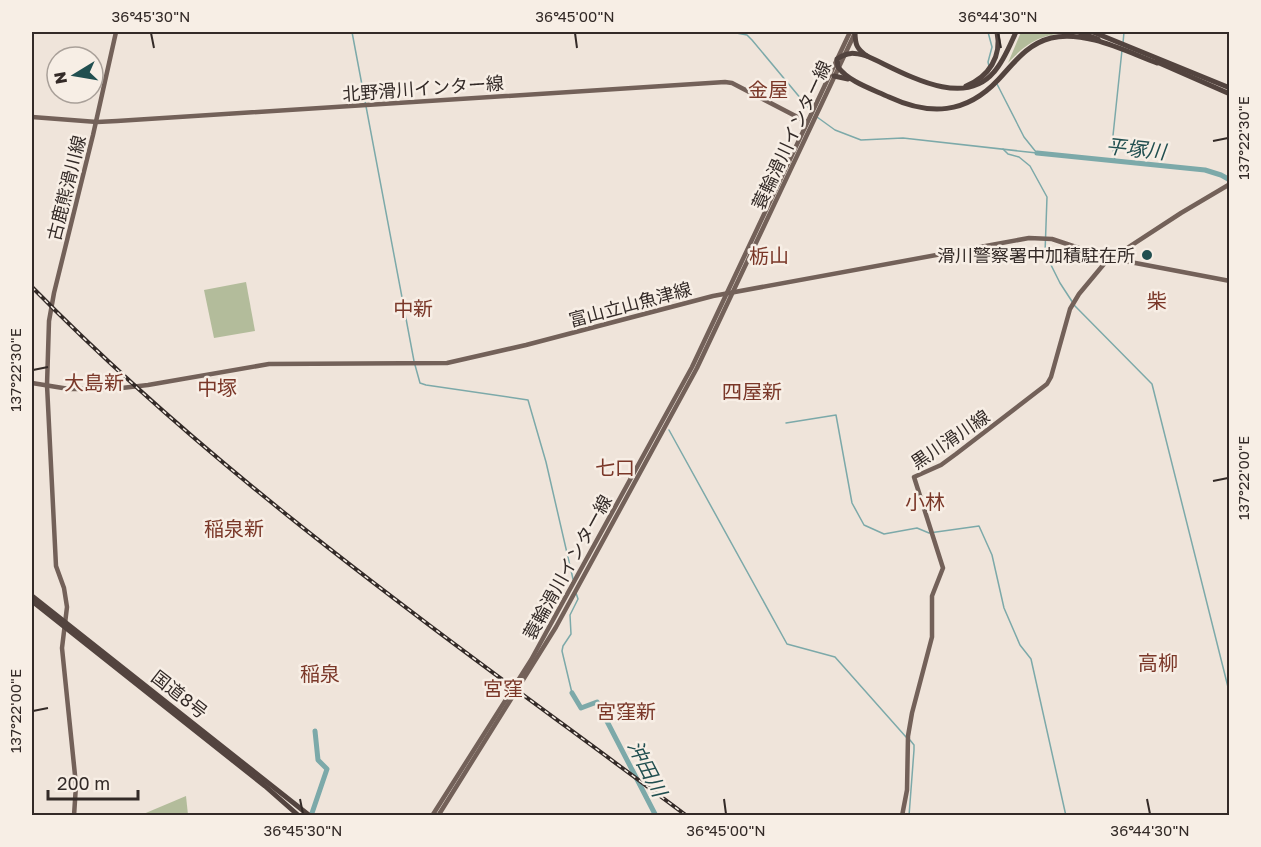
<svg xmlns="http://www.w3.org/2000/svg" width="1261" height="847" viewBox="0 0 1261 847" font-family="'Golos Text','Noto Sans JP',sans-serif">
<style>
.green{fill:#b3bc9b}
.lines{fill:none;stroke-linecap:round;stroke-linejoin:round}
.stream{stroke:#7ca9a9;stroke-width:1.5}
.river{stroke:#7ca9a9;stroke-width:5}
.major{stroke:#736159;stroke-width:4.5}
.highway{stroke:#53443f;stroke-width:5}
.rail-casing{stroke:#332a27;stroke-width:4}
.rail{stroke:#f7eee5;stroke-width:1.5;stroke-dasharray:4.5;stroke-linecap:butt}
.ticks{fill:none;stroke:#332a27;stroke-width:2}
.poi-dot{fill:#214f50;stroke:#f7eee5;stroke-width:2}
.labels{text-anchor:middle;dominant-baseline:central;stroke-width:5;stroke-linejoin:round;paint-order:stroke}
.street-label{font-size:18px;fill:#332a27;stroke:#f7eee5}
.poi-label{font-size:18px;fill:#332a27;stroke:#f7eee5;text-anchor:end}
.neighbourhood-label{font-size:20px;fill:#7a3728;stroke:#f7eee5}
.water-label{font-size:20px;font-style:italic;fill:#214f50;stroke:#f7eee5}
.neatline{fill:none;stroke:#332a27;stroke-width:2}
.ticks-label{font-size:15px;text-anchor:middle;fill:#332a27}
</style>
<rect width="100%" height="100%" fill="#efe4da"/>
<!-- green -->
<g class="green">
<path d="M1021 32H1070L1075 33C1044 33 1029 40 1008 63Z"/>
<path d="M246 282 255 331 214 338 204 290Z"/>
<path d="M186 796 188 815H141Z"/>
</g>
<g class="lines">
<!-- stream -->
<g class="stream">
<path d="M352 32 414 361"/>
<path d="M731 32 747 35 752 40 812 112"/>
<path d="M988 32 992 47 988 62 989 66"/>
<path d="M1123 43 1124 32"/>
<path d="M997 84 1024 137 1036 152"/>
<path d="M817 117 835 130 861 140 903 138 1037 153"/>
<path d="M1003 149 1008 154 1019 157 1030 166 1047 197 1045 253 1060 283 1075 306 1152 384 1230 695"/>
<path d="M1115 161 1112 145 1122 50"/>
<path d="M415 365 420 383 426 385 528 400 546 462 573 579"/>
<path d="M786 423 836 415 852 503 864 525 884 534 917 528 929 533 979 526 992 555 1004 608 1020 645 1031 659 1066 816"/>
<path d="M669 430 787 644 835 657 906 737"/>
<path d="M572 693 562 651 563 646 571 634 570 615 578 599 576 593"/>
<path d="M909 816 914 750V745L910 740"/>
</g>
<!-- river -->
<g class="river">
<path d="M1037 153 1205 170 1221 175 1230 180"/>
<path d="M572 693 581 708 597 702 656 816"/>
<path d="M311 816 327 769 318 760 315 731"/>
</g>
<!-- major -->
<g class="major">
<path d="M32 117 97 122 117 121 725 82 732 83 807 122"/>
<path d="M1112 258 1181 213 1230 184"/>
<path d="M32 383 69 389H113L148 385 269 364 447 363 526 345 713 296 1029 238 1052 239 1109 258 1230 281"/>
<path d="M74 816 76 785 62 648 67 607 64 588 56 566 47 385 49 321 54 293 93 135 116 32"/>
<path d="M432 816 531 660 692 367 850 32"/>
<path d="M438 816 556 627 697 368 855 33"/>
<path d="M902 816 907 790 908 736 912 713 932 637V596L943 568 914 477 941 465 956 454 1047 384 1051 377 1070 309 1079 294 1109 258"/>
</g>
<!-- highway -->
<g class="highway">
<path d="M855 32C855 45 857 49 867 56 903 72 962 110 994 72 1004 61 1010 45 1016 32"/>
<path d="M1078 32 1098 39"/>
<path d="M1093 32 1230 88"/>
<path d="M867 56C855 53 848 51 837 59L838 67C849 82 872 89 889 97 930 116 966 114 998 80 1014 63 1027 44 1051 38 1085 30 1125 51 1157 63"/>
<path d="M1157 62 1230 94"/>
<path d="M834 76 848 79"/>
<path d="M966 86C989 77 1002 56 997 32"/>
<path d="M32 596 310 816"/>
<path d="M32 601 265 786 299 816"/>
</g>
<!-- rail casing -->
<g class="rail-casing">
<path id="rail" d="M32 287C229 488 462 648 687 816"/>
</g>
<!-- rail -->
<use href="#rail" class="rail"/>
</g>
<!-- ticks -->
<path class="ticks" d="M151 33 154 48M575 33 577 48M998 33 1001 48M1213 141 1228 138M33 370 48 367M1213 481 1228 478M33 711 48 708M300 799 303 814M724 799 726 814M1147 799 1150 814"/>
<!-- markers -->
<circle class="poi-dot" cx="1147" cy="255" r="6"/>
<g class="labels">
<!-- street labels -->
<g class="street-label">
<text transform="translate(423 88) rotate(-4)">北野滑川インター線</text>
<text transform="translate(791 135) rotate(-65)">蓑輪滑川インター線</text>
<text transform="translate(66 188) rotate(-76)">古鹿熊滑川線</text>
<text transform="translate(630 304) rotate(-15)">富山立山魚津線</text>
<text transform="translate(950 439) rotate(-34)">黒川滑川線</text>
<text transform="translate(567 567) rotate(-61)">蓑輪滑川インター線</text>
<text transform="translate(180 694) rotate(38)">国道8号</text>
</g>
<!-- poi labels -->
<g class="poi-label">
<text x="1135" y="255">滑川警察署中加積駐在所</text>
</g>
<!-- neighbourhood labels -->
<g class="neighbourhood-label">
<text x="768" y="89">金屋</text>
<text x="769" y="255">栃山</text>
<text x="1157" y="300">柴</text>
<text x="413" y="308">中新</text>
<text x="94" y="382">大島新</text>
<text x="217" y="387">中塚</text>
<text x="752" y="391">四屋新</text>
<text x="615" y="467">七口</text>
<text x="925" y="501">小林</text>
<text x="234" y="528">稲泉新</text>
<text x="1158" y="662">高柳</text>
<text x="320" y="673">稲泉</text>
<text x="503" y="688">宮窪</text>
<text x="626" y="711">宮窪新</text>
</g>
<!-- water labels -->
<g class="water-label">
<text transform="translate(1136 148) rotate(6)">平塚川</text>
<text transform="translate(648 768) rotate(63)">沖田川</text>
</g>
</g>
<!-- border -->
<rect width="1261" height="847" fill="none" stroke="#f7eee5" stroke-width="66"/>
<!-- north arrow -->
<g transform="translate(75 75) rotate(259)"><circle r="28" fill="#f7eee5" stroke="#a9a099" stroke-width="1.5"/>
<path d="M0-4.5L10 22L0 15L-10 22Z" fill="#214f50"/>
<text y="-9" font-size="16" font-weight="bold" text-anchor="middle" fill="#332a27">N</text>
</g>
<!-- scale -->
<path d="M48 790v9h90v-9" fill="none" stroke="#332a27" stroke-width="3"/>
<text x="57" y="790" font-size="18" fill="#332a27" stroke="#f7eee5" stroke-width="4.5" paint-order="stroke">200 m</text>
<rect x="33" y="33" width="1195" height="781" class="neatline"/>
<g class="ticks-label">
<text x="151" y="22">36°45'30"N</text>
<text x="575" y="22">36°45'00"N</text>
<text x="998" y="22">36°44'30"N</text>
<text transform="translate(1244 138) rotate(-90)" y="5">137°22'30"E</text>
<text transform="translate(16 370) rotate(-90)" y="5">137°22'30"E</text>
<text transform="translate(1244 478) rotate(-90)" y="5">137°22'00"E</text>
<text transform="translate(16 711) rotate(-90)" y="5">137°22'00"E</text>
<text x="303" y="836">36°45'30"N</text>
<text x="726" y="836">36°45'00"N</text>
<text x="1150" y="836">36°44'30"N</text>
</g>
</svg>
